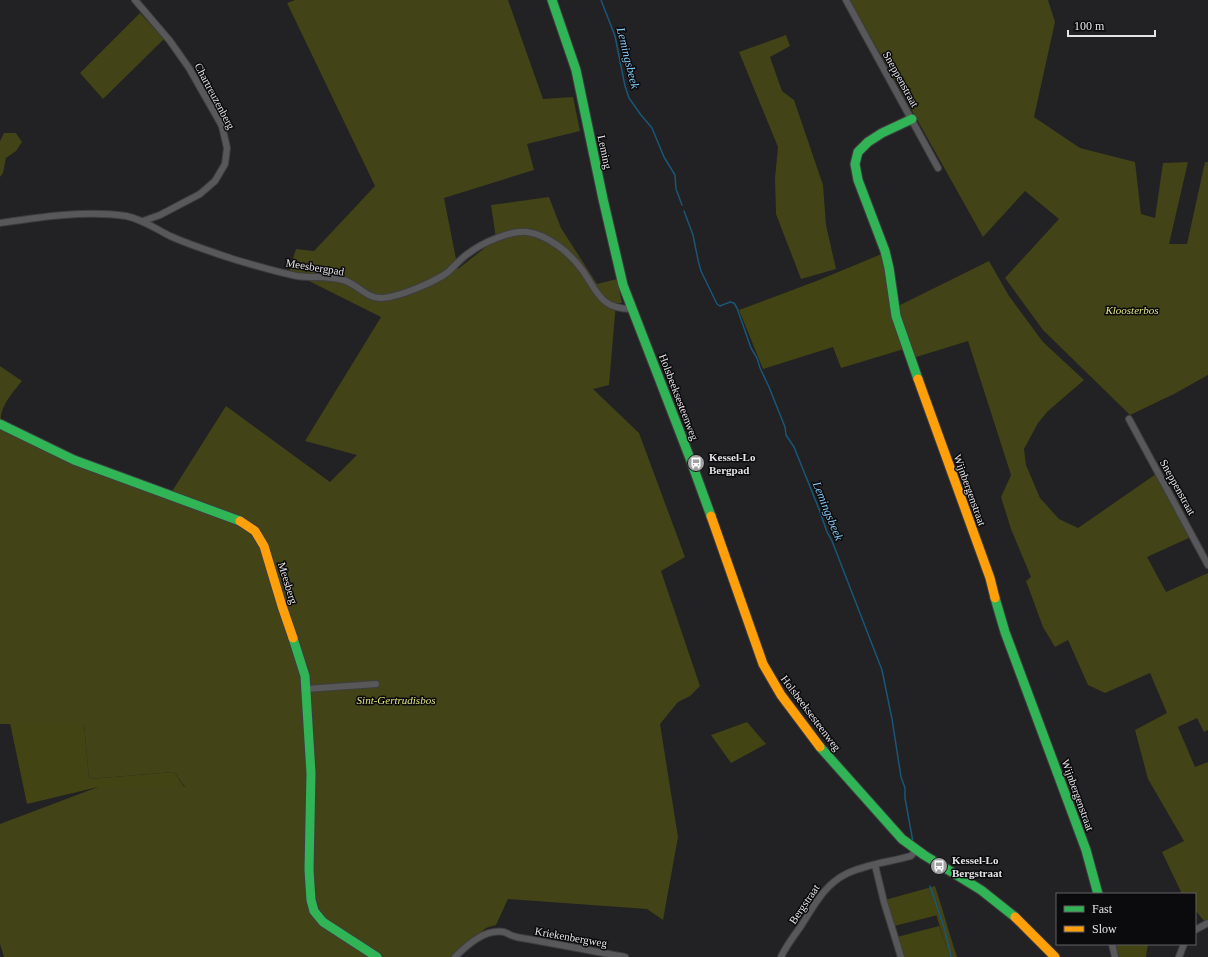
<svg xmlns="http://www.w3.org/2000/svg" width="1208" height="957" viewBox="0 0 1208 957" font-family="Georgia,serif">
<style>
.green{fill:#434414}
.forest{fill:#424317}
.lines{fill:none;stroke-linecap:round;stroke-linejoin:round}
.stream{stroke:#195778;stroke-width:1.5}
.street-casing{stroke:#3e3e40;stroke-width:8}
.fast-casing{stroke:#3e3e40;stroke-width:11}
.slow-casing{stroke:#3e3e40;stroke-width:11}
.street{stroke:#585759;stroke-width:6}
.fast{stroke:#30b455;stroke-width:9}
.slow{stroke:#ff9f0a;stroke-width:9}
.labels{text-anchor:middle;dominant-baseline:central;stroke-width:3;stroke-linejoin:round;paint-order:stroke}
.street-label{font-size:11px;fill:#e4e3e6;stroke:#0b0a0c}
.park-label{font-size:11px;font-style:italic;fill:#e3e687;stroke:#0b0a0c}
.poi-label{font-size:11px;font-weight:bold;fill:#e4e3e6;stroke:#0b0a0c;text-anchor:start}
.water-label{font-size:12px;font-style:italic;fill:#84cbf6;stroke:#0b0a0c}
</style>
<rect width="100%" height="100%" fill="#222123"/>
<!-- green -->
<g class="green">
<path d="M884 253 904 349 841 368 833 347 763 369 739 310 819 280Z"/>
<path d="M747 722 766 744 731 763 711 735Z"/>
<path d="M10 723 84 724 89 779 174 772 185 788 98 787 27 804Z"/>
<path d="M928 888 938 915 894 926 885 900Z"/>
<path d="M939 926 950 957H903L897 937Z"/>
<path d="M1121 944H1148L1146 957H1119L1115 947Z"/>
</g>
<!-- forest -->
<g class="forest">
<path d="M295 0H508L543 99 573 97 580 131 527 144 534 170 444 198 458 269 496 239 491 205 549 197 561 228 597 284 617 279 622 303H616L609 385 593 389 639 433 685 557 661 571 700 686 690 696 678 702 660 724 678 837 663 920 647 909 508 899 496 925 486 928 452 957H4L0 944V824L98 787H185L174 772 89 779 84 724H0V366L22 381C14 391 0 406 1 420 2 424 5 428 6 432L78 466 170 500 171 493 226 406 330 482 357 455 305 441 381 317 289 271 296 249 314 251 375 186 287 3Z"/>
<path d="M850 0H1048L1055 22 1034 117 1080 148 1135 162 1141 214 1155 218 1163 163 1188 162 1169 244H1187L1205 162H1208V375L1174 394 1130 415 1043 330 1005 278 1059 219 1025 191 983 237Z"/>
<path d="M140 13 164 39 103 99 80 73Z"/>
<path d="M786 35 790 46 770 57 782 91 794 100 823 185 826 225 836 269 801 279 776 214 775 178 778 147 739 52Z"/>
<path d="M4 133H16L22 142 16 151 6 158 3 173 0 177V141Z"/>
<path d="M989 261 1009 296 1043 342 1084 380 1048 411 1038 423 1024 449 1026 465 1040 498 1059 519 1078 528 1156 474 1191 537 1147 557 1166 592 1208 573V730L1204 732 1197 718 1178 727 1195 767 1208 762V921L1205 922 1195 910V894H1182L1162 852 1184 841 1148 779 1135 730 1167 713 1150 673 1105 693 1088 685 1068 640 1055 647 1043 627 1026 581 1031 577 1011 529 1001 497 1011 475 968 341 913 358 896 307Z"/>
<path d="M935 886C943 910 949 933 957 957H950C941 934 936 911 928 888Z"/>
</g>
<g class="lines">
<!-- stream -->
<g class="stream">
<path d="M601 0 615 36 625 86 629 98 641 115 652 128 664 157 675 175 676 189 682 205"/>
<path d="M684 211 693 235 698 260 701 271 717 304 720 306 730 302 734 303 737 308 751 348 757 358 760 368 769 387 785 427 786 435 794 447 819 509 827 532 832 541 882 670 892 719 901 777 905 788V798L913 842"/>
<path d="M930 886 945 930 951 957"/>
</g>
<!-- street casing -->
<g class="street-casing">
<g id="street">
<path d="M135 0 170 41 189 68 222 126 227 148 225 164 215 181 200 194 160 215 143 221"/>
<path d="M846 0 938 168"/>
<path d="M0 223C40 217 85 210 126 216 142 219 156 229 170 236 190 245 212 252 233 259 253 265 276 272 297 276 312 278 328 276 343 280 356 283 366 298 380 298 397 298 435 282 448 272 455 266 461 258 469 253 482 243 511 230 527 232 549 235 571 254 583 271 598 293 601 309 632 309"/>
<path d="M1129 419 1208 565"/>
<path d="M306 689 376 684"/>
<path d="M875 865 884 902 901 957"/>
<path d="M1195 930 1208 923"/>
<path d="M1112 944 1115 957"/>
<path d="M455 957C468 944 485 929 504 932 507 933 510 935 513 936 518 938 523 938 528 939L625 957"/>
<path d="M781 957C786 946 794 936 801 926 814 906 824 885 846 874 866 864 890 862 911 856L916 850"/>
<path d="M1179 957 1184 944"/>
</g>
</g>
<!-- fast casing -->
<g class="fast-casing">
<g id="fast">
<path d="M552 0 576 70 603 199 623 285 691 461 711 516"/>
<path d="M912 119 882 133 868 142 858 152 855 164 858 180 885 251 889 268 896 316 918 379"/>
<path d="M0 424 74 460 240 521"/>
<path d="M995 598 1005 632 1086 850 1098 894"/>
<path d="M293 638 305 676 311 773 309 870 311 900 314 911 323 922 377 957"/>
<path d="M820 747 902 839 924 855 981 890 1015 917"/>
</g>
</g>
<!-- slow casing -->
<g class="slow-casing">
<g id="slow">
<path d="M918 379 990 578 995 598"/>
<path d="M711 516 763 664 781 695 820 747"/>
<path d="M240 521 255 531 264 546 282 606 293 638"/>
<path d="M1015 917 1055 957"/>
</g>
</g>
<!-- street -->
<use href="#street" class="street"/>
<!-- fast -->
<use href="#fast" class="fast"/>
<!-- slow -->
<use href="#slow" class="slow"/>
</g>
<!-- icons -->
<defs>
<g id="bus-disc" transform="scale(0.9)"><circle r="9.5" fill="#a09fa2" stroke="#0b0a0c"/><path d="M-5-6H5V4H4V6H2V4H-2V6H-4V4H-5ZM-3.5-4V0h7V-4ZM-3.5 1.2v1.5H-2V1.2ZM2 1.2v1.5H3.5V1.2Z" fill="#fff"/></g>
</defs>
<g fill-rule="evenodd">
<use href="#bus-disc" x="696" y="463"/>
<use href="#bus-disc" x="939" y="866"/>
</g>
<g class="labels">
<!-- street labels -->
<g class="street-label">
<text transform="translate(901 79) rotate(61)">Sneppenstraat</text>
<text transform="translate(215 96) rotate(62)">Chartreuzenberg</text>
<text transform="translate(605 152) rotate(78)">Leming</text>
<text transform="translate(315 267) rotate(9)">Meesbergpad</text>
<text transform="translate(679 397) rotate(69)">Holsbeeksesteenweg</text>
<text transform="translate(1178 487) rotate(61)">Sneppenstraat</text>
<text transform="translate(970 490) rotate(70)">Wijnbergenstraat</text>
<text transform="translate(288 583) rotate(73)">Meesberg</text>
<text transform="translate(811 713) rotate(53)">Holsbeeksesteenweg</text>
<text transform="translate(1078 795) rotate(70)">Wijnbergenstraat</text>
<text transform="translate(804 904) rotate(-56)">Bergstraat</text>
<text transform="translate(571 937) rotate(10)">Kriekenbergweg</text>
</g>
<!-- park labels -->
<g class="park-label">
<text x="1132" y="310">Kloosterbos</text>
<text x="396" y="700">Sint-Gertrudisbos</text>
</g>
<!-- poi labels -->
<g class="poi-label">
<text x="709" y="457">Kessel-Lo<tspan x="709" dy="13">Bergpad</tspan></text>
<text x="952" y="860">Kessel-Lo<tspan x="952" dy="13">Bergstraat</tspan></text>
</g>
<!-- water labels -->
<g class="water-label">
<text transform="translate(628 58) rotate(76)">Lemingsbeek</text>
<text transform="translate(828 511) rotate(68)">Lemingsbeek</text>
</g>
</g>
<!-- legend -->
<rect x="1056" y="893" width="140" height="52" fill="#0b0a0c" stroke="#626163"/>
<rect x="1064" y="906" width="20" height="6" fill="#30b455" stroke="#626163"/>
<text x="1092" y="913" font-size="12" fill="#e4e3e6">Fast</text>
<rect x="1064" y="926" width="20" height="6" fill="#ff9f0a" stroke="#626163"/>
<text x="1092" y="933" font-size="12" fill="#e4e3e6">Slow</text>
<!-- scale -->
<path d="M1068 30v6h87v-6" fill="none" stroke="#e4e3e6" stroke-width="2"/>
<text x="1074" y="30" font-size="12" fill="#e4e3e6" stroke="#0b0a0c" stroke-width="3" paint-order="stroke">100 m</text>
</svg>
